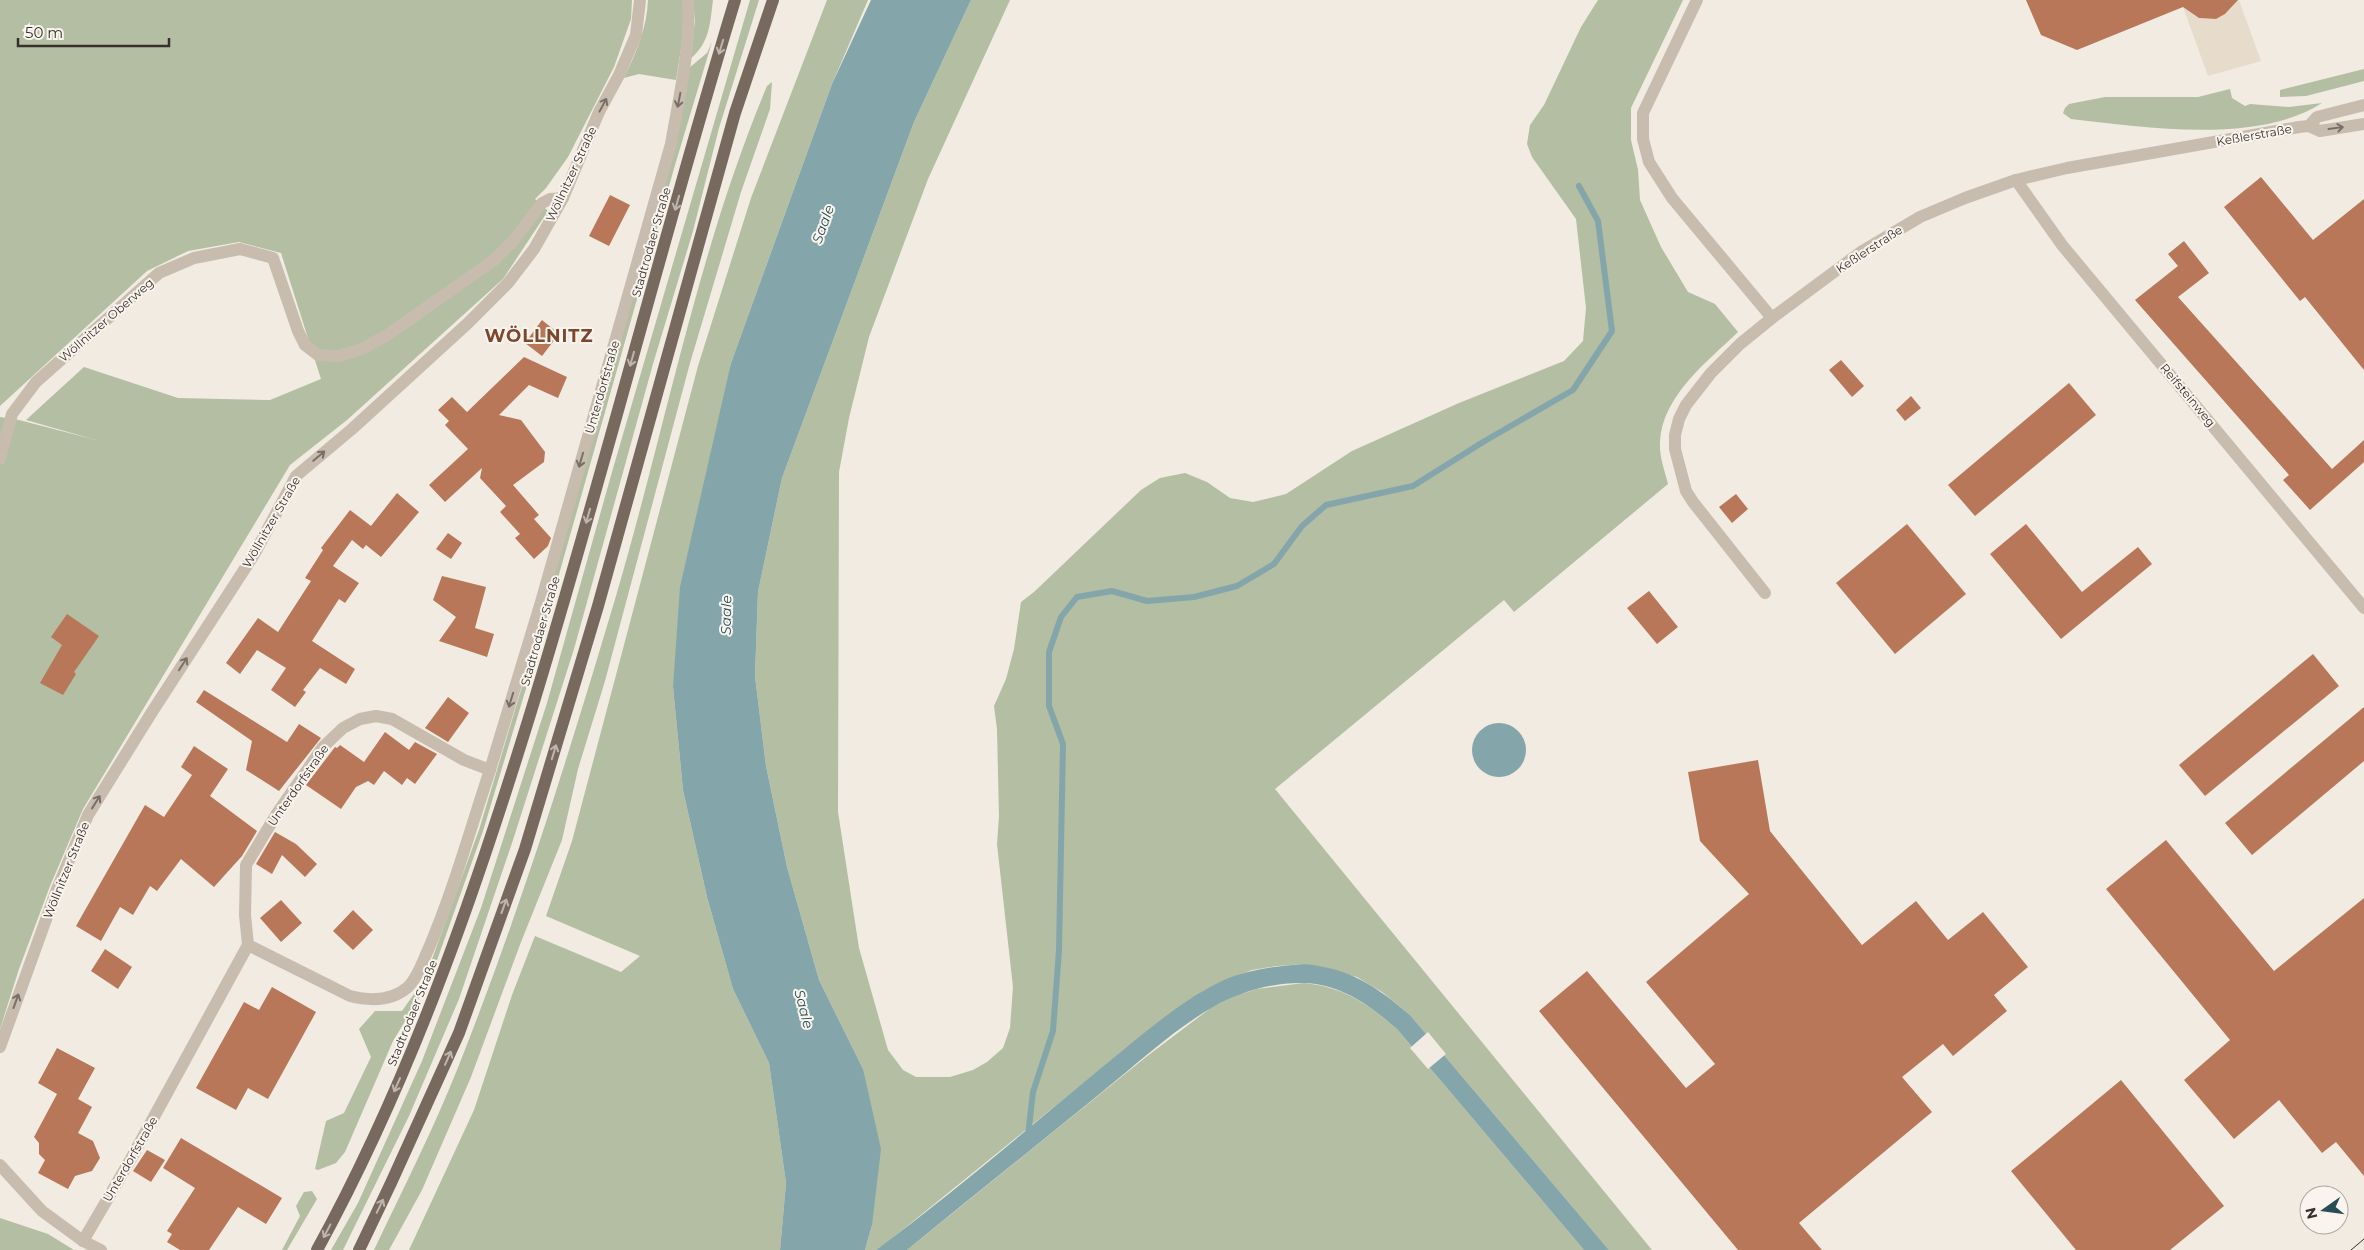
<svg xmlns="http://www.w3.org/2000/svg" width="2364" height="1250" viewBox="0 0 2364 1250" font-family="Montserrat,sans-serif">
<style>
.green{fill:#b3bea3}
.plaza{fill:#e7dccb}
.water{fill:#84a6ab}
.pier{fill:#f1ebe2}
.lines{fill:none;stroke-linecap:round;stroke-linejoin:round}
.stream{stroke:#84a6ab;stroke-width:6}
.building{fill:#b87759}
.minor{stroke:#c8bcaf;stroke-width:12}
.primary{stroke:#78695f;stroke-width:12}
.tram{stroke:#38302c;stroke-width:1}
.oneway{stroke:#bfb5ae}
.oneway2{stroke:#796f67}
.labels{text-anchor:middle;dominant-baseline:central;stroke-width:4;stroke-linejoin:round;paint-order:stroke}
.street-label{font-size:12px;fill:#38302c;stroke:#f9f4ee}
.water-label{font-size:14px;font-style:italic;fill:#264e54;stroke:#f9f4ee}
.district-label{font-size:18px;font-weight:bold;letter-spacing:1px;fill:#7d472e;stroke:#f9f4ee}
</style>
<rect width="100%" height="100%" fill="#f1ebe2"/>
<!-- green -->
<g class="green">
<path d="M0 0H632L631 19 614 67 568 157 546 188 535 199 548 211 503 279 347 420 290 465 83 809 50 886 19 969 0 1029V417L19 420 96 440 26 420 84 367 178 398 270 400 321 379 281 253 239 242 188 251 147 271 0 406Z"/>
<path d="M648 0H683L684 30 676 80 639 74 624 78C636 53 647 28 648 0Z"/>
<path d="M693 0H713C710 23 710 43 690 59L695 21Z"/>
<path d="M750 0H759L719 128 693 231 653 364 574 649 513 840 459 999 409 1116 343 1250H331L358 1203 422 1061 481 908 547 703 612 472Z"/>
<path d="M827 0H868L832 84 731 363 673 687 683 790 707 897 733 989 769 1063 786 1183 780 1250H409L474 1110 512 995 535 936 621 972 640 956 546 916 572 841 698 366 751 198Z"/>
<path d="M971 0H1010L928 179 869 337 849 418 839 472 838 812 859 948 888 1050 903 1070 916 1077H950L973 1070 987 1062 1003 1048 1010 1028 1013 987 997 844 999 817 997 729 994 706 1006 679 1014 649 1021 602 1034 592 1141 490 1160 478 1185 473 1207 482 1230 498 1253 502 1286 494 1352 451 1459 403 1564 361 1583 341 1586 308 1576 219 1532 157 1527 144 1530 125 1544 105 1581 27 1598 0H1683L1631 108V140L1638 170 1640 200 1661 247 1688 292 1715 304 1738 332C1707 362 1662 396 1660 442 1659 457 1665 471 1668 484L1514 612 1504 600 1275 789 1652 1250H1609L1410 1015 1382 992 1357 977 1304 964 1277 966 1252 970 1228 979 1203 991 1134 1042 890 1240 876 1250H865L872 1225 863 1069 819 980 787 867 766 766 755 676 758 592 782 478 914 122Z"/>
<path d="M712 42 675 165 537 652 483 831 436 963 426 987 393 1041 345 1152 336 1163 318 1170 315 1169 326 1121 344 1113 371 1057 359 1029 375 1011H402L421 984 431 962 479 830 533 650 689 68 707 53Z"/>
<path d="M2364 69V81L2306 96 2280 97V90Z"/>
<path d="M772 82 770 109 741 192 690 363 605 681 578 769 562 840 521 942 471 1077 422 1190 389 1250H374C403 1189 434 1128 459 1065 520 911 569 754 616 596 666 426 698 250 767 86Z"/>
<path d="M2230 89 2232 98 2245 106 2250 104 2289 107 2322 103C2257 145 2145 127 2071 119L2063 113 2065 108 2069 104 2105 97H2198Z"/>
<path d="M1304 983C1344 987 1366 1003 1397 1029L1584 1250H907L1146 1057 1212 1007 1235 996 1257 989Z"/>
<path d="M312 1191 317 1199 287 1250H282L300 1216 296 1206 304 1192Z"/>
<path d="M0 1218 48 1234 74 1250H0Z"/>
</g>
<!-- plaza -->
<path class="plaza" d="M2234 0H2239L2261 61 2208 76 2183 7 2199 18 2216 19 2225 14 2232 7Z"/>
<!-- water -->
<g class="water">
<path d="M871 0H971L914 122 782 478 758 592 755 676 766 766 787 867 819 980 863 1069 881 1149 872 1225 865 1250H780L786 1183 769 1063 733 989 707 897 683 790 673 687 680 587 731 363 832 84Z"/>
<circle cx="1499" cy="750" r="27"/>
<path d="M1304 964C1352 969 1374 985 1410 1015L1609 1250H1584L1397 1029C1369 1005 1341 984 1304 983 1273 982 1240 992 1213 1007 1173 1030 1137 1064 1102 1092 1037 1145 972 1197 907 1250H876C953 1193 1026 1130 1100 1069 1140 1037 1180 1000 1226 979 1251 969 1277 966 1304 964Z"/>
</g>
<!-- pier -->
<path class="pier" d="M1428 1032 1446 1054 1428 1069 1410 1048Z"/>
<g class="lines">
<!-- stream -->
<path class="stream" d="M1028 1135 1033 1092 1053 1031 1059 950 1063 744 1049 706V652L1061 617 1077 597 1112 591 1147 601 1194 597 1237 586 1274 564 1302 526 1326 505 1413 486 1483 442 1573 390 1612 331 1598 221 1579 186"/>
</g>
<!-- building -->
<g class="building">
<path d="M2026 0H2238L2225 14 2216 19 2199 18 2183 7 2077 50 2041 35Z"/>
<path d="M2261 177 2313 240 2364 199V370L2305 297 2300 301 2224 207Z"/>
<path d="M610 195 630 205 609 246 589 236Z"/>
<path d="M2184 241 2209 273 2178 297 2332 469 2364 440V462L2310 510 2283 480 2289 475 2135 300 2178 266 2168 254Z"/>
<path d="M542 320 559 334 542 356 525 343Z"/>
<path d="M524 357 567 377 558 398 529 385 499 415 521 420 545 452 544 462 513 485 539 515 534 519 551 538 548 546 534 559 515 538 520 534 500 512 506 506 480 478 482 468 445 502 429 485 468 449 445 425 449 421 438 410 452 397 467 412Z"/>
<path d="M1841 360 1864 386 1852 397 1829 370Z"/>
<path d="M2069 383 2096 415 1975 516 1948 485Z"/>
<path d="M1911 396 1921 408 1905 421 1896 410Z"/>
<path d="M397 493 419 512 381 557 366 545 363 549 352 540 333 566 359 583 345 603 339 599 312 641 355 669 346 684 320 668 303 690 306 692 295 707 271 690 286 668 257 650 240 674 226 663 258 618 278 632 311 581 305 578 323 550 321 548 350 510 371 526Z"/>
<path d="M1736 494 1748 509 1732 523 1719 507Z"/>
<path d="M1907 524 1966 594 1895 654 1836 583Z"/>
<path d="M2026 524 2082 592 2138 547 2152 564 2061 639 1990 554Z"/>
<path d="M448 533 462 543 451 559 436 549Z"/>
<path d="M442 576 486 587 475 628 494 634 487 657 439 641 456 617 433 600Z"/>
<path d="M1649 591 1678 627 1657 644 1627 608Z"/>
<path d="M67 614 99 636 74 672 76 674 63 695 40 683 62 645 51 637Z"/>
<path d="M2313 654 2339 686 2205 796 2179 765Z"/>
<path d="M204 690 287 742 299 724 321 738 279 791 246 770 252 741 196 702Z"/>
<path d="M448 697 469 713 448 742 425 728Z"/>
<path d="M2364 707V761L2252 855 2225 823Z"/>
<path d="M385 732 409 750 415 742 437 754 415 784 407 778 402 785 384 771 374 785 368 781 356 787 341 809 306 785 335 747 337 748 340 745 364 762Z"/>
<path d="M194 746 228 769 210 796 257 831 242 856 214 887 181 859 157 891 150 886 133 915 120 907 101 941 76 926 145 805 164 817 192 775 181 767Z"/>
<path d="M1758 760 1770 831 1862 945 1916 901 1948 940 1983 912 2028 967 1994 995 2007 1011 1953 1056 1943 1044 1902 1077 1932 1112 1799 1223 1822 1250H1738L1539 1011 1587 971 1686 1088 1715 1064 1646 982 1749 894 1700 841 1688 772Z"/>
<path d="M275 832 296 844 317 864 305 877 282 855 272 874 256 864Z"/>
<path d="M2166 840 2274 971 2364 898V1176L2336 1142 2322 1153 2279 1100 2234 1139 2184 1080 2230 1040 2106 889Z"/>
<path d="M281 900 302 923 281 942 260 918Z"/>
<path d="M353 910 373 930 353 950 333 931Z"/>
<path d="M105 949 132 967 118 989 91 971Z"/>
<path d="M272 987 316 1012 268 1099 248 1088 236 1110 196 1088 244 1002 259 1010Z"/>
<path d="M57 1048 95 1068 78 1099 92 1107 78 1133 93 1141 100 1158 92 1171 75 1176 68 1189 38 1173 45 1160 39 1154V1143L34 1137 57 1094 38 1083Z"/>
<path d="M2121 1080 2224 1206 2170 1250H2076L2011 1171Z"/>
<path d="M181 1138 282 1198 266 1224 238 1207 209 1250H180L167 1242 172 1234 167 1231 195 1188 163 1168Z"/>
<path d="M147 1150 165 1160 151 1182 133 1171Z"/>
</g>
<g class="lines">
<!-- minor -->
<g class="minor">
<path d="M1697 0 1643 113V139L1649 162 1672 198 1772 318"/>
<path d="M2309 126 2317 117 2364 105"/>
<path d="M2016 180 2062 245 2364 608"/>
<path d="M0 459 12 414 36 382 159 273 194 258 240 249 273 258 298 331 305 345 318 355 339 356 362 349 389 334 494 260 514 240 542 203 550 199 563 198"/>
<path d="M1765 593 1693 502 1686 491 1675 449V435L1679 419 1686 405 1711 373 1740 344 1772 318 1861 252 1920 217 1965 198 2016 180 2067 168 2299 127 2309 126 2320 131 2364 124"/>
<path d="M490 770 541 602 671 144C679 96 691 49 688 0"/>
<path d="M0 1047 57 889 88 815 152 712 255 553 296 476 352 429 467 324 508 283 534 249 563 198 599 112 619 75 636 35 640 0"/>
<path d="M0 1165 42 1211 83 1241 101 1250"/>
<path d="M83 1241 132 1157 248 945 245 915 246 865 276 815 323 747 343 728 360 719 376 716 392 719 464 760 490 770C470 830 453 892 428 950 422 963 418 977 408 987 391 1002 370 1001 350 996L248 945"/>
</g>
<!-- primary -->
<g class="primary">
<path d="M317 1250C409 1082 472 902 528 721 602 482 662 239 735 0"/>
<path d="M359 1250 391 1183 459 1033 525 849 598 606 735 113 773 0"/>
</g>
<!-- tram -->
<path class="tram" d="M2351 1250 2364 1239"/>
</g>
<!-- one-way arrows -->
<defs><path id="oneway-shaft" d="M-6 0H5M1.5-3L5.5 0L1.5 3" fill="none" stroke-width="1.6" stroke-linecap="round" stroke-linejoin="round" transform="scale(1.25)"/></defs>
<g class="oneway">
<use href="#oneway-shaft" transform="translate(721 47) rotate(107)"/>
<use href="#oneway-shaft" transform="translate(677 203) rotate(106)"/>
<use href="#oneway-shaft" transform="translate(632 359) rotate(106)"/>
<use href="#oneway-shaft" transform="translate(588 516) rotate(106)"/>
<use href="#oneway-shaft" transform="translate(554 752) rotate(-73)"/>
<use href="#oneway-shaft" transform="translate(504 906) rotate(-70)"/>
<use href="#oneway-shaft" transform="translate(448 1058) rotate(-66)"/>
<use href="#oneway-shaft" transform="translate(397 1085) rotate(114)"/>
<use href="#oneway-shaft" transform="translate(380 1206) rotate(-64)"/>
<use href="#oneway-shaft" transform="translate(327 1231) rotate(118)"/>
</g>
<g class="oneway2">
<use href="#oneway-shaft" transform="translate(679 100) rotate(101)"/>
<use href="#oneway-shaft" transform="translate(603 105) rotate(-62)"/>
<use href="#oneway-shaft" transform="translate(2336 128) rotate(-8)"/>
<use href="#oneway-shaft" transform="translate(319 456) rotate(-40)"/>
<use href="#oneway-shaft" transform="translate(581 460) rotate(106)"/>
<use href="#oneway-shaft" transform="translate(183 664) rotate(-57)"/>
<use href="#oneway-shaft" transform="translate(511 700) rotate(107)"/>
<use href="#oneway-shaft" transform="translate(96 802) rotate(-58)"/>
<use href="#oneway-shaft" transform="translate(16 1001) rotate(-70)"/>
</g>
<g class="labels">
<!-- street labels -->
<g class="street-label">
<text transform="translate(2254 135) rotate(-10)">Keßlerstraße</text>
<text transform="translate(571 174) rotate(-65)">Wöllnitzer Straße</text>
<text transform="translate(651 242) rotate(-74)">Stadtrodaer Straße</text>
<text transform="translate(1869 249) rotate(-33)">Keßlerstraße</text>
<text transform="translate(106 320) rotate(-41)">Wöllnitzer Oberweg</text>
<text transform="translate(602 387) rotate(-74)">Unterdorfstraße</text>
<text transform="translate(2188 395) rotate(50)">Reifsteinweg</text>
<text transform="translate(271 522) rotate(-60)">Wöllnitzer Straße</text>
<text transform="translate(540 631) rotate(-74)">Stadtrodaer Straße</text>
<text transform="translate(298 785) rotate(-55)">Unterdorfstraße</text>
<text transform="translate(66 870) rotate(-68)">Wöllnitzer Straße</text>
<text transform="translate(412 1013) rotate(-68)">Stadtrodaer Straße</text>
<text transform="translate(130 1159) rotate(-60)">Unterdorfstraße</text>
</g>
<!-- water labels -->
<g class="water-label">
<text transform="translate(823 224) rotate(-70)">Saale</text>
<text transform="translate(726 615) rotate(-89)">Saale</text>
<text transform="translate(804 1009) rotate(76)">Saale</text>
</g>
<!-- district labels -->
<g class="district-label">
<text x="539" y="336">WÖLLNITZ</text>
</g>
</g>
<!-- north arrow -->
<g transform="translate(2324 1210) rotate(256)"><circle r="24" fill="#f9f4ee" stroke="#aca6a0"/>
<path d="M0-4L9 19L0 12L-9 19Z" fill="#264e54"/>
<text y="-8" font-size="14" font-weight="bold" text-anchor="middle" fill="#38302c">N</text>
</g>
<!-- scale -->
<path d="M18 38v8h151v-8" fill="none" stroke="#38302c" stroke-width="2.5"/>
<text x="25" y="38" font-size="15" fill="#38302c" stroke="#f9f4ee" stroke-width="4" paint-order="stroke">50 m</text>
</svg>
